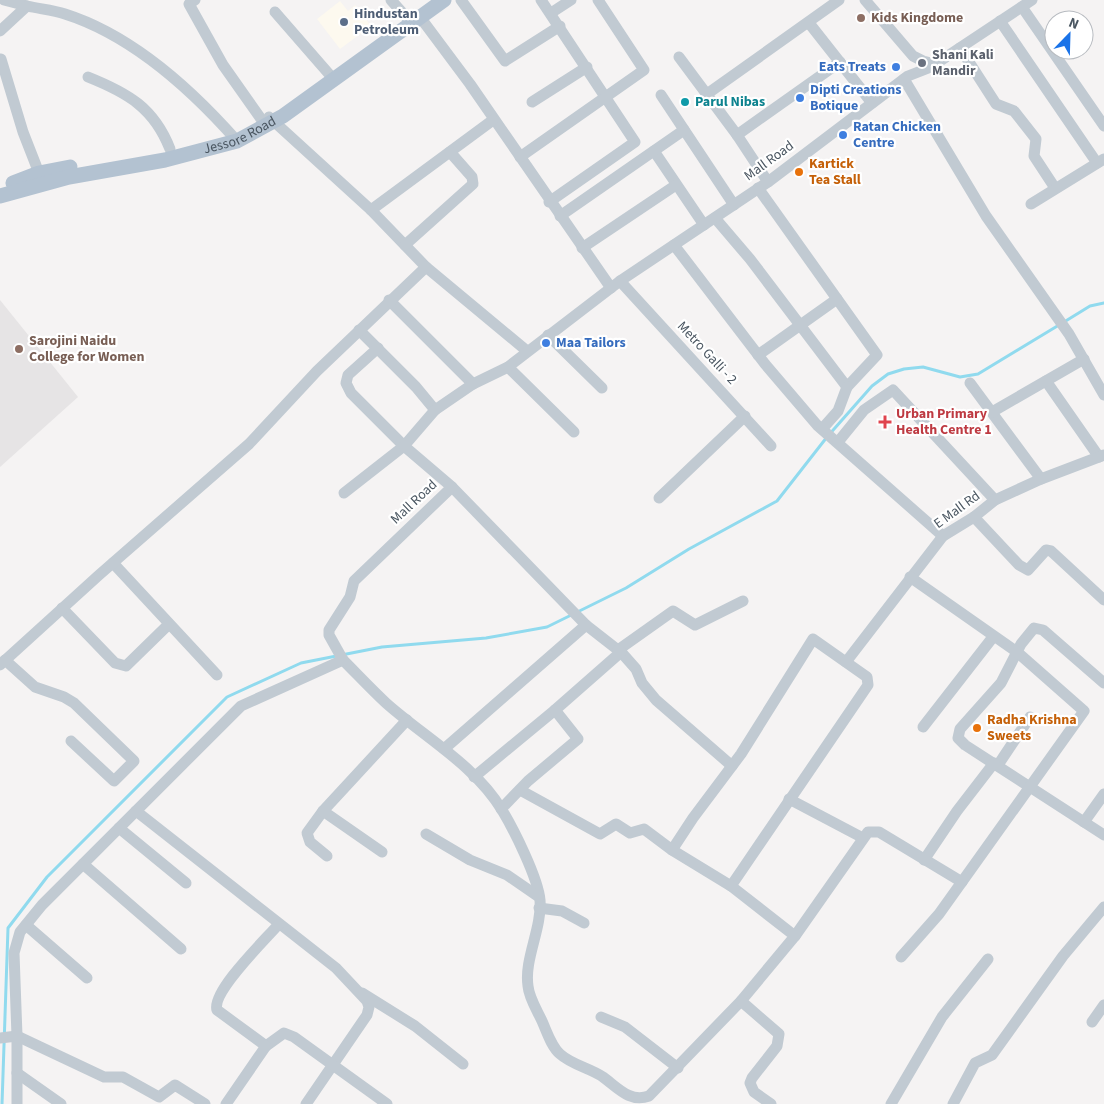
<svg xmlns="http://www.w3.org/2000/svg" width="1104" height="1104" viewBox="0 0 1104 1104" font-family="'Source Sans 3',sans-serif">
<style>
.commercial{fill:#fdf9ef}
.education{fill:#e6e4e5}
.lines{fill:none;stroke-linecap:round;stroke-linejoin:round}
.stream{stroke:#90daee;stroke-width:3}
.minor{stroke:#c1cad2;stroke-width:11}
.major{stroke:#b3c2d1;stroke-width:15}
.education-dot{fill:#8d6e63;stroke:#fff;stroke-width:2}
.service-dot{fill:#5c6f8a;stroke:#fff;stroke-width:2}
.worship-dot{fill:#6b7280;stroke:#fff;stroke-width:2}
.shop-dot{fill:#3f7fe0;stroke:#fff;stroke-width:2}
.culture-dot{fill:#0f9aa8;stroke:#fff;stroke-width:2}
.food-dot{fill:#e8710a;stroke:#fff;stroke-width:2}
.health-dot{fill:#e0444e;stroke:#fff;stroke-width:2}
.labels{text-anchor:middle;dominant-baseline:central;stroke-width:4.5;stroke-linejoin:round;paint-order:stroke}
.service-label{font-size:14px;font-weight:bold;fill:#4e5e75;stroke:#fff;text-anchor:start}
.education-label{font-size:14px;font-weight:bold;fill:#785e54;stroke:#fff;text-anchor:start}
.worship-label{font-size:14px;font-weight:bold;fill:#5b616d;stroke:#fff;text-anchor:start}
.shop-label{font-size:14px;font-weight:bold;fill:#366cbe;stroke:#fff;text-anchor:start}
.culture-label{font-size:14px;font-weight:bold;fill:#0d838f;stroke:#fff;text-anchor:start}
.street-label{font-size:14px;fill:#4a5661;stroke:#fff}
.food-label{font-size:14px;font-weight:bold;fill:#c56008;stroke:#fff;text-anchor:start}
.health-label{font-size:14px;font-weight:bold;fill:#be3a42;stroke:#fff;text-anchor:start}
</style>
<rect width="100%" height="100%" fill="#f5f3f3"/>
<!-- commercial -->
<path class="commercial" d="M340 1 348 11 355 5 371 26 340 49 317 19Z"/>
<!-- education -->
<path class="education" d="M0 300 78 397 0 467Z"/>
<g class="lines">
<!-- stream -->
<g class="stream">
<path d="M1064 322 1090 306 1104 303"/>
<path d="M2 1104 8 928 47 877 227 697 301 663 382 647 486 638 547 627 626 588 689 549 777 501 827 437 872 386 888 374 904 369 923 367 960 377 978 374 1059 325"/>
</g>
<!-- minor -->
<g class="minor">
<path d="M4 0 27 6"/>
<path d="M195 0 189 4 223 65 266 126"/>
<path d="M391 0 407 18"/>
<path d="M461 0 505 61 560 26"/>
<path d="M541 0 635 142 549 202"/>
<path d="M865 0 913 56 923 61 935 64"/>
<path d="M1022 7 1104 126"/>
<path d="M275 12 329 74"/>
<path d="M551 13 571 0"/>
<path d="M420 17 470 84 611 288"/>
<path d="M1000 21 1097 163"/>
<path d="M809 23 872 103"/>
<path d="M0 31 27 6C40 9 53 10 65 14 131 35 192 90 237 141"/>
<path d="M960 48 996 104 1014 111 1036 139 1034 156 1055 188"/>
<path d="M679 57 737 135 768 182"/>
<path d="M1 59 23 132 39 173"/>
<path d="M88 77C128 93 154 108 170 149"/>
<path d="M904 79 986 216 1069 334 1104 395"/>
<path d="M707 94 839 0"/>
<path d="M661 95 734 205"/>
<path d="M532 102 587 67"/>
<path d="M269 117 371 210 426 267 527 351"/>
<path d="M737 135 840 62"/>
<path d="M654 151 704 225"/>
<path d="M520 157 644 70 598 0"/>
<path d="M1031 204 1104 159"/>
<path d="M371 210 493 120"/>
<path d="M560 216 684 130"/>
<path d="M715 218 750 259 847 387 877 355 758 188"/>
<path d="M405 245 473 184 472 177 450 152"/>
<path d="M674 245 765 364 817 425 943 536"/>
<path d="M582 248 676 185"/>
<path d="M620 281 771 446"/>
<path d="M389 300 473 384"/>
<path d="M359 330 416 387 435 410"/>
<path d="M548 335 602 388"/>
<path d="M758 355 837 299"/>
<path d="M508 367 574 432"/>
<path d="M1046 381 1099 457"/>
<path d="M970 383 1041 479"/>
<path d="M992 412 1084 359"/>
<path d="M822 429 838 411 847 387"/>
<path d="M838 442 864 410 893 390 995 500"/>
<path d="M344 493 404 446 351 393 346 383 348 375 378 348"/>
<path d="M659 498 745 416"/>
<path d="M974 517 1019 565 1028 570 1046 550 1051 551 1104 600"/>
<path d="M113 563 217 675"/>
<path d="M62 608 115 663 126 666 168 625"/>
<path d="M586 625 618 650 673 611 695 625 743 601"/>
<path d="M621 652 636 669 642 683 656 700 732 766"/>
<path d="M5 660 35 687 64 697 74 703 134 761 114 781 71 741"/>
<path d="M343 660C357 674 371 689 386 703 424 737 475 765 502 810 514 830 538 878 540 900 542 929 524 959 528 986 529 998 537 1010 542 1021 547 1032 551 1046 560 1054 572 1065 590 1068 603 1077 618 1088 630 1103 649 1096L741 1001 795 936 731 886 868 685 867 677 813 639 741 754 693 818 672 850"/>
<path d="M846 662 943 536 974 517 995 500 1041 479 1104 455"/>
<path d="M0 665 99 575 249 444 317 371 426 267"/>
<path d="M1104 683 1043 630 1034 628 1021 644 1001 683 960 729 958 738 965 745 1104 835"/>
<path d="M923 727 993 637"/>
<path d="M444 749 586 625 452 487"/>
<path d="M998 765 1030 717"/>
<path d="M474 777 555 710"/>
<path d="M520 790 600 834 616 824 630 833 644 829 672 850 731 886"/>
<path d="M789 799 863 838"/>
<path d="M501 809 528 781 578 739 555 710 621 652 618 650"/>
<path d="M136 811 336 968 367 1001 369 1007 367 1015 306 1104"/>
<path d="M323 811 307 833 310 842 327 856"/>
<path d="M1084 822 1104 794"/>
<path d="M119 828 186 883"/>
<path d="M426 834 470 860 507 875 539 897"/>
<path d="M382 852 323 811 407 720"/>
<path d="M924 860 957 811 994 763"/>
<path d="M83 864 181 949"/>
<path d="M539 908 562 911 584 923"/>
<path d="M26 925 87 978"/>
<path d="M795 936 868 832H879L962 882"/>
<path d="M901 957 939 914 1084 711 1017 652 910 577"/>
<path d="M362 993 415 1026 463 1064"/>
<path d="M741 1001 779 1034 777 1046 752 1078 750 1083 754 1092 771 1104"/>
<path d="M601 1017 625 1027 678 1068"/>
<path d="M1092 1022 1104 1005"/>
<path d="M0 1038 17 1036 104 1077H123L159 1097 175 1085 205 1104"/>
<path d="M266 1046 284 1033 294 1037 387 1104"/>
<path d="M17 1073 61 1104"/>
<path d="M17 1104V1036L14 953 20 932 42 905 241 706 343 660 329 635V630L350 597 354 581 452 487 404 446 435 410 473 384 508 367 620 281 768 182 908 76 931 67 1032 0"/>
<path d="M226 1104 266 1046 217 1010C211 992 265 940 278 925"/>
<path d="M891 1104 942 1017 988 959"/>
<path d="M953 1104 975 1063 992 1055 1063 956 1104 907"/>
</g>
<!-- major -->
<g class="major">
<path d="M13 183 39 173 70 167"/>
<path id="s1" d="M0 196 69 177 165 160 237 141 283 116 444 0"/>
</g>
</g>
<!-- markers -->
<g class="education-dot">
<circle cx="861" cy="18" r="5"/>
<circle cx="19" cy="349" r="5"/>
</g>
<circle class="service-dot" cx="344" cy="22" r="5"/>
<circle class="worship-dot" cx="922" cy="63" r="5"/>
<g class="shop-dot">
<circle cx="896" cy="67" r="5"/>
<circle cx="800" cy="98" r="5"/>
<circle cx="843" cy="135" r="5"/>
<circle cx="546" cy="343" r="5"/>
</g>
<circle class="culture-dot" cx="685" cy="102" r="5"/>
<g class="food-dot">
<circle cx="799" cy="172" r="5"/>
<circle cx="977" cy="728" r="5"/>
</g>
<path class="health-dot" d="M882.5 414.5h5v5h5v5h-5v5h-5v-5h-5v-5h5z"/>
<g class="labels">
<!-- service labels -->
<g class="service-label">
<text x="354" y="14">Hindustan<tspan x="354" dy="16">Petroleum</tspan></text>
</g>
<!-- education labels -->
<g class="education-label">
<text x="871" y="18">Kids Kingdome</text>
<text x="29" y="341">Sarojini Naidu<tspan x="29" dy="16">College for Women</tspan></text>
</g>
<!-- worship labels -->
<g class="worship-label">
<text x="932" y="55">Shani Kali<tspan x="932" dy="16">Mandir</tspan></text>
</g>
<!-- shop labels -->
<g class="shop-label">
<text x="886" y="67" text-anchor="end">Eats Treats</text>
<text x="810" y="90">Dipti Creations<tspan x="810" dy="16">Botique</tspan></text>
<text x="853" y="127">Ratan Chicken<tspan x="853" dy="16">Centre</tspan></text>
<text x="556" y="343">Maa Tailors</text>
</g>
<!-- culture labels -->
<g class="culture-label">
<text x="695" y="102">Parul Nibas</text>
</g>
<!-- street labels -->
<g class="street-label">
<text stroke="none"><textPath href="#s1" startOffset="248">Jessore Road</textPath></text>
<text transform="translate(769 161) rotate(-36)">Mall Road</text>
<text transform="translate(707 353) rotate(47)">Metro Galli - 2</text>
<text transform="translate(414 502) rotate(-43)">Mall Road</text>
<text transform="translate(957 510) rotate(-36)">E Mall Rd</text>
</g>
<!-- food labels -->
<g class="food-label">
<text x="809" y="164">Kartick<tspan x="809" dy="16">Tea Stall</tspan></text>
<text x="987" y="720">Radha Krishna<tspan x="987" dy="16">Sweets</tspan></text>
</g>
<!-- health labels -->
<g class="health-label">
<text x="896" y="414">Urban Primary<tspan x="896" dy="16">Health Centre 1</tspan></text>
</g>
</g>
<!-- north arrow -->
<g transform="translate(1069 35) rotate(23)"><circle r="24" fill="#ffffff" stroke="#b7bbc0"/>
<path d="M0-4L9 19L0 12L-9 19Z" fill="#1a73e8"/>
<text y="-8" font-size="14" font-weight="bold" text-anchor="middle" fill="#4a5661">N</text>
</g>
</svg>
